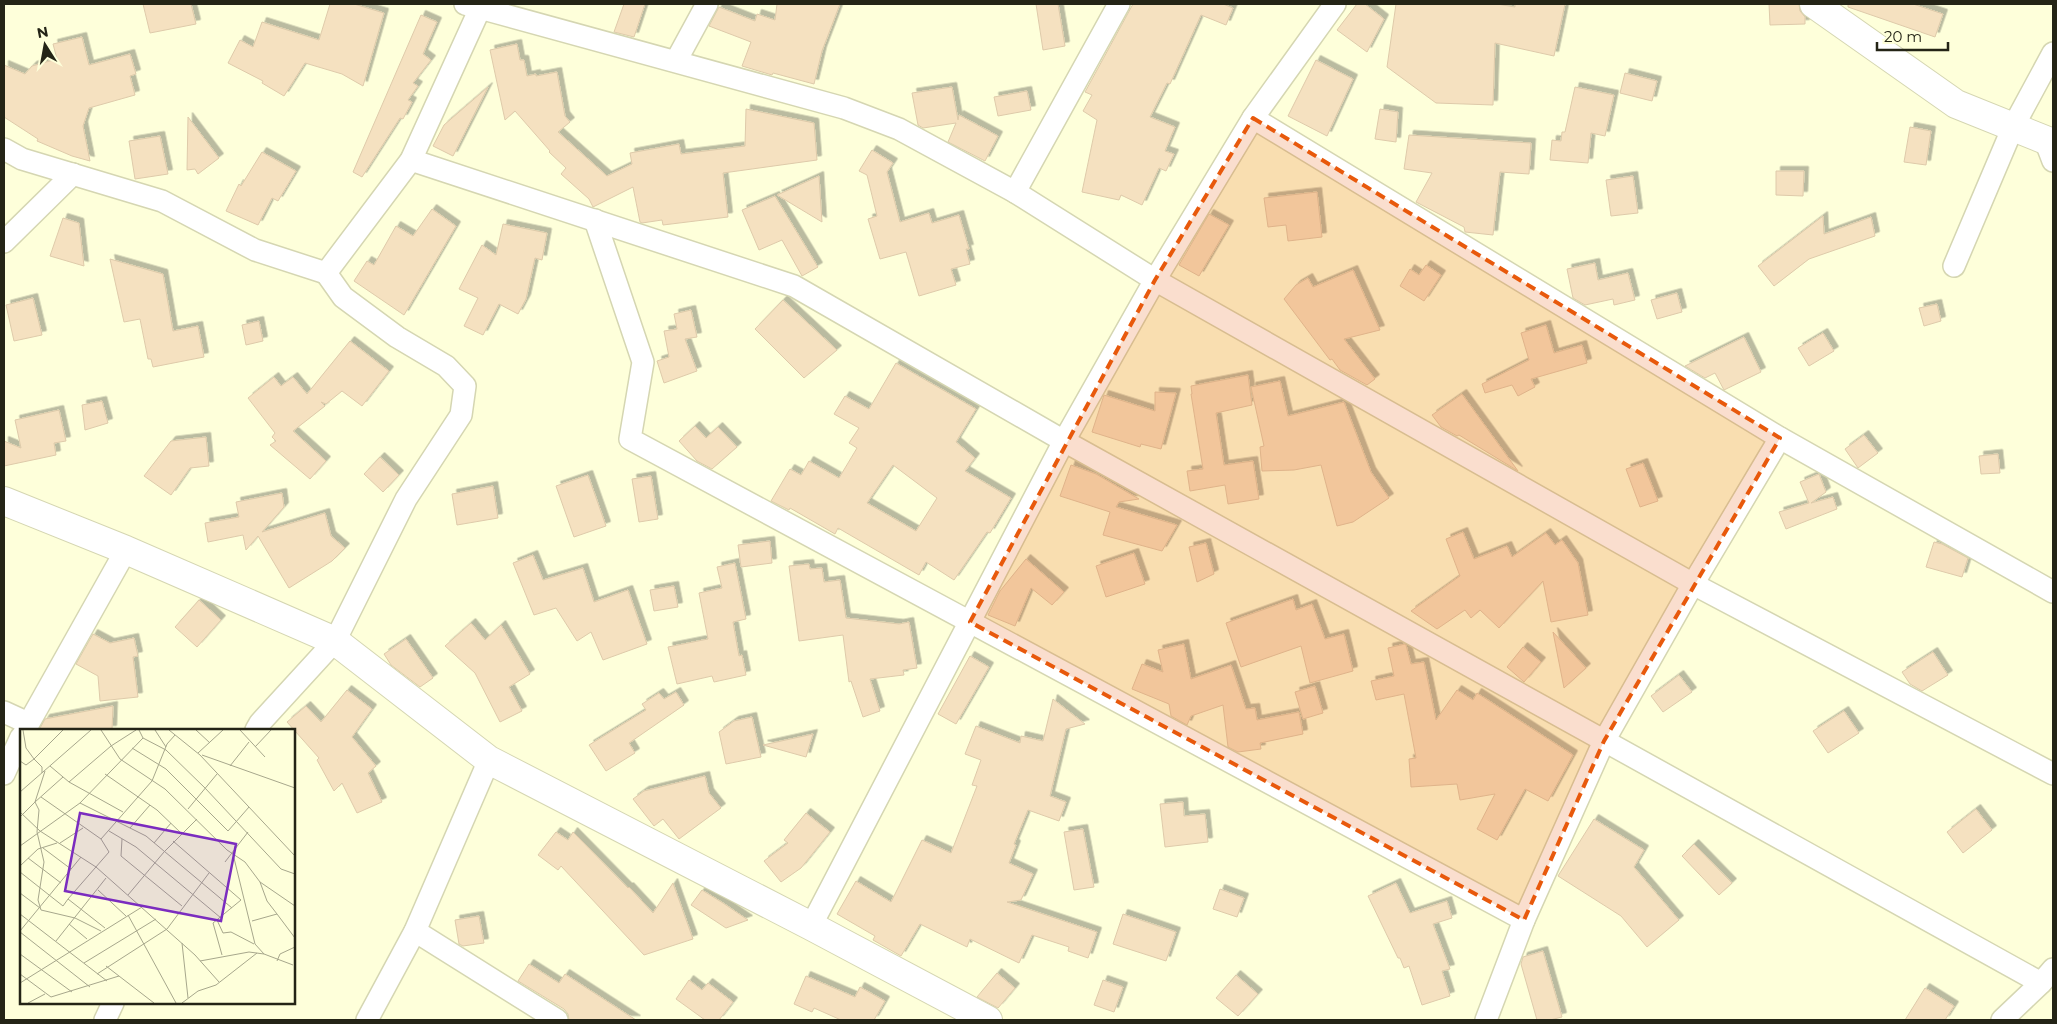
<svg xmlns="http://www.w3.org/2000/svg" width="2057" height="1024" viewBox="0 0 2057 1024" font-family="Montserrat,sans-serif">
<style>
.building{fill:#f5e1c0;stroke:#decaaa;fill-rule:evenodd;filter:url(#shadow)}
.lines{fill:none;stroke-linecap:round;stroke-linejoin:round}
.street-casing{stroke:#d5d6b2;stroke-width:24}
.secondary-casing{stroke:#d5d6b2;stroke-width:30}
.street{stroke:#fff;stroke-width:21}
.secondary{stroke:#fff;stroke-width:28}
.marked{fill:#e8590c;fill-opacity:0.2;stroke:#e8590c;stroke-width:4;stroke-dasharray:10 6;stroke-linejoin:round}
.inset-road{fill:none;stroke:#a7a78c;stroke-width:1}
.view{fill:#7b2cbf;fill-opacity:0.15;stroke:#7b2cbf;stroke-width:2.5}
.inset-edge{fill:none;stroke:#242416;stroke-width:2.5}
</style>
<defs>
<filter id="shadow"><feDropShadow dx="4.5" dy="-4.5" stdDeviation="0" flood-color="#0004"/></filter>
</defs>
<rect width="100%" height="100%" fill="#feffda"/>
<!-- building -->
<g class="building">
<path d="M143 4H191L196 24 150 33Z"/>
<path d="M330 4H354L384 13 363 86 342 74 305 63 284 96 262 83 263 81 228 63 240 40 253 47 262 22 319 40Z"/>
<path d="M624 4H645L634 37 614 32Z"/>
<path d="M777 4H840L822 51 814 84 773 73 772 75 742 66 751 42 709 26 719 7 755 21 757 14 775 20Z"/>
<path d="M1036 4H1058L1065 46 1043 50Z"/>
<path d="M1133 4H1223L1233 8 1226 25 1201 15 1170 84 1167 83 1150 117 1175 127 1165 151 1174 154 1166 171 1159 168 1142 205 1121 195 1119 200 1082 192 1097 120 1083 111 1092 95 1085 92Z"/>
<path d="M1357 4H1365L1384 19 1367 52 1337 30Z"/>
<path d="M1396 4H1497L1515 7V4H1565L1554 56 1495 43 1493 105 1436 103 1387 67Z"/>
<path d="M1769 4H1799L1800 11 1805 17V24L1770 25Z"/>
<path d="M1848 4H1913L1943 14 1935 37 1848 7Z"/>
<path d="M421 15 437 22 423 54 431 60 413 83 418 86 408 100 412 102 403 119 400 118 362 177 353 172Z"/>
<path d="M82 37 89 65 130 54 136 74 130 76 135 95 89 108 83 126 90 161 72 156 37 141 38 139 4 117V65L25 74 32 66 57 59 53 44Z"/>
<path d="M517 44 520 60H524L527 76 536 74V76L557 72 565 116 570 122 558 132 607 176 632 164 630 153 679 144 681 154 745 146 746 109 814 123 817 160 723 173 728 217 663 225 662 220 642 223 640 222 633 187 593 207 589 199 561 174 566 168 549 152 550 151 515 111 505 120 490 50Z"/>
<path d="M1316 60 1353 79 1327 136 1288 116Z"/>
<path d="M1625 73 1657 81 1652 101 1620 93Z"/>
<path d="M488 87 453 156 433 146 444 125Z"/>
<path d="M952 87 958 120 959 115 998 136 985 161 948 142 956 123 923 128 918 125 912 93Z"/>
<path d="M1575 87 1614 95 1605 136 1591 133 1588 163 1550 160 1552 140 1561 141 1562 132H1565Z"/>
<path d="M1027 91 1031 110 998 116 994 97Z"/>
<path d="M1380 109 1398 112 1396 142 1375 139Z"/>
<path d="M188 117 219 158 198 174 195 169 187 170Z"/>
<path d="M1910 127 1931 131 1926 165 1904 162Z"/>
<path d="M1409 135 1531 143 1529 174 1500 172 1493 235 1465 232 1464 227 1416 202 1432 173 1404 169Z"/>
<path d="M160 136 168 174 135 179 129 141Z"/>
<path d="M872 150 893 163 887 172 900 222 929 213 932 223 959 215 969 249H966L970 264 951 269 956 285 919 296 906 252 880 259 868 219 877 216 867 175 859 171Z"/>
<path d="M262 152 296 171 278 201 272 198 258 225 226 211 239 184 241 186Z"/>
<path d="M1776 171H1804L1803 196 1776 195Z"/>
<path d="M819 176 822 222 777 195Z"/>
<path d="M1633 176 1638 213 1611 216 1606 180Z"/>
<path d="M1317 192 1322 237 1288 241 1286 225 1268 227 1264 198Z"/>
<path d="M775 196 818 267 802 276 782 240 759 250 742 210Z"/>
<path d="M432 209 456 226 404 315 354 281 367 261 374 265 396 226 413 236Z"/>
<path d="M1209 214 1229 225 1199 276 1179 265Z"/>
<path d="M1823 216 1824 234 1871 217 1875 236 1809 259 1774 286 1758 266Z"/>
<path d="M63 218 79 223 84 266 50 256Z"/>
<path d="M503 224 547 233 542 260 535 258 526 299 518 314 499 304 483 335 464 326 478 298 459 289 482 245 496 255Z"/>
<path d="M110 259 163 274 173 331 198 326 204 357 153 367 151 359H148L140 319 124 322Z"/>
<path d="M1595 263 1598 280 1628 273 1635 300 1614 305 1613 299 1585 305 1573 298 1567 269Z"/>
<path d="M1426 265 1441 275 1424 301 1400 286 1410 269 1419 275Z"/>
<path d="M1353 270 1380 330 1344 339 1375 379 1367 385 1340 370 1332 359 1330 360 1284 299 1296 285 1308 278 1313 287Z"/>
<path d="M1677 293 1682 312 1657 319 1651 300Z"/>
<path d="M33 298 42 335 14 341 6 305Z"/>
<path d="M783 300 837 350 804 378 755 329Z"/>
<path d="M1937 304 1941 321 1924 326 1919 308Z"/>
<path d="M691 310 697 337 685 339 697 371 664 383 657 361 669 357 664 331 677 329 674 314Z"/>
<path d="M259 321 263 341 246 345 242 325Z"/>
<path d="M1546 325 1554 353 1582 345 1587 363 1531 379 1535 387 1518 396 1512 385 1485 393 1482 384 1529 360 1521 333Z"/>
<path d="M1823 333 1834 351 1809 366 1798 348Z"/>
<path d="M1744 337 1761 372 1724 390 1715 373 1705 378 1685 366Z"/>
<path d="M350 341 389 371 362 406 342 391 326 404 321 402 325 406 293 431 326 461 310 479 270 445 276 441 272 437 275 433 248 398 274 377 281 386 293 377 307 394Z"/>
<path d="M896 363 976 409 956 442 975 458 965 471 1011 498 990 533 987 532 954 580 926 562 919 575 838 528 835 534 790 508 789 510 771 501 790 469 801 475 809 461 839 478 857 448 849 443 859 428 834 414 845 396 869 409ZM893 465 937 498 916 531 867 503Z"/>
<path d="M1248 375 1252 405 1216 413 1224 465 1253 461 1259 499 1228 504 1225 485 1190 491 1187 471 1203 469 1191 394H1192L1191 386Z"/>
<path d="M1280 381 1288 416 1344 402 1371 472 1389 498 1353 522 1337 526 1321 465 1294 470 1262 471 1260 447 1264 446 1251 387Z"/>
<path d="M1155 392 1176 393 1161 449 1141 444 1140 447 1092 432 1104 395 1155 411Z"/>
<path d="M1462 394 1518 471 1459 435 1457 436 1441 427 1432 415Z"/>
<path d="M102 401 108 423 85 430 82 405Z"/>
<path d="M59 410 66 441 54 443 56 455 4 466V441L21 448 15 420Z"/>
<path d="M695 426 706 438 718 427 737 447 712 469 697 461 679 441Z"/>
<path d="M1864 435 1878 453 1858 468 1845 449Z"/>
<path d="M206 437 209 466 190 468 171 495 144 476 171 441Z"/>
<path d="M1998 454 2000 473 1981 474 1979 456Z"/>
<path d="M380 457 399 475 383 492 364 474Z"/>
<path d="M1643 463 1658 501 1640 507 1626 469Z"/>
<path d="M1071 465 1096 474 1139 499 1119 502 1116 507 1177 525 1162 551 1103 535 1110 512 1060 496Z"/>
<path d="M1819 474 1826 492 1811 503 1833 497 1837 509 1786 529 1779 512 1809 503 1800 482Z"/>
<path d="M588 475 606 526 574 537 556 486Z"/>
<path d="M651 476 658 519 639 522 632 479Z"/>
<path d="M493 486 498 518 457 525 452 494Z"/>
<path d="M282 493 284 507 262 532 325 513 331 536 345 548 332 561 289 588 258 536 246 550 243 535 208 542 205 523 239 517 236 502Z"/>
<path d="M1463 532 1474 559 1507 546 1512 557 1546 533 1555 545 1562 540 1578 563 1588 615 1551 622 1543 581 1499 628 1480 610 1471 618 1465 610 1437 629 1411 611 1460 576 1446 539Z"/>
<path d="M770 541 772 563 741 567 738 545Z"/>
<path d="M1934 542 1942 544 1968 558 1962 577 1926 567Z"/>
<path d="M1206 543 1214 574 1197 582 1189 547Z"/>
<path d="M1134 553 1145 584 1106 597 1096 566Z"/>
<path d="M533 555 543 580 583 568 594 602 628 590 647 644 603 660 591 632 577 641 556 608 534 615 513 563Z"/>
<path d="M1026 559 1064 592 1052 605 1031 588 1015 626 988 615 1000 591Z"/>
<path d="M735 563 746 619 733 622 739 656 742 655 746 675 714 682 712 676 677 684 668 647 708 639 699 593 722 588 717 567Z"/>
<path d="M809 564 810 569 822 568 824 582 840 580 846 618 899 624 909 622 917 668 903 670 904 675 870 679 880 711 863 717 851 681 849 682 843 635 799 641 789 566Z"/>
<path d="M674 586 678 607 654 611 650 590Z"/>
<path d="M1293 599 1296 610 1312 604 1325 639 1344 634 1353 671 1310 683 1301 646 1241 667 1226 623Z"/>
<path d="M199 600 221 620 197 647 175 627Z"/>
<path d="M471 623 485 640 501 625 530 674 509 687 522 711 500 722 475 673 445 646Z"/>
<path d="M1553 632 1586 668 1564 688Z"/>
<path d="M93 634 110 643 134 638 138 656 133 657 138 697 100 701 98 676 76 664Z"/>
<path d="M406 639 433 678 420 687 391 665 384 654Z"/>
<path d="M1184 644 1191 679 1231 665 1246 709 1255 708 1257 720 1299 712 1303 734 1260 743 1261 749 1238 752 1228 747 1223 705 1191 716 1187 725 1171 716 1169 704 1132 689 1142 664 1163 672 1158 650Z"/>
<path d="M1405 644 1406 645 1411 664 1424 662 1436 720 1457 690 1473 700 1477 693 1573 755 1548 801 1525 789 1497 840 1477 829 1495 794 1460 800 1457 784 1411 787 1409 759 1416 758 1404 694 1376 700 1371 681 1394 676 1388 648Z"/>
<path d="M1523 647 1541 662 1524 682 1507 667Z"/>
<path d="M1933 652 1948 675 1922 691 1910 684 1902 672Z"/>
<path d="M970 656 989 667 956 724 938 714Z"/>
<path d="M1679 675 1692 692 1663 712 1651 696Z"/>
<path d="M1315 686 1323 713 1303 719 1295 692Z"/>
<path d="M347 690 372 709 352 737 376 766 368 773 382 802 357 813 342 783 334 791 317 760 319 758 287 722 306 706 321 722Z"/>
<path d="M676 692 684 705 629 743 635 753 606 771 589 745 646 710 642 704 659 693 664 699Z"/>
<path d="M1053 699 1085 724 1066 729 1050 796 1066 802 1059 821 1028 810 1014 844 1016 845 1009 863 1033 874 1021 900 1007 902 1097 932 1088 958 1068 951 1069 947 1032 935 1019 963 970 939 967 947 920 924 901 956 873 940 875 936 837 914 856 881 891 902 922 840 951 853 977 786 972 785 981 760 965 754 976 726 1020 743 1021 736 1043 741Z"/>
<path d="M113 706 112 730H39L45 719Z"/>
<path d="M1844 711 1859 733 1828 753 1813 731Z"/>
<path d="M752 717 761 757 726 764 719 732 734 721Z"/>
<path d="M813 734 806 757 763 745Z"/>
<path d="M705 776 709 793 721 808 679 839 663 819 654 826 633 799 644 791Z"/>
<path d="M1183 802 1184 816 1205 814 1208 842 1165 847 1160 804Z"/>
<path d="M1976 809 1992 830 1963 853 1947 832Z"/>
<path d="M806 813 830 832 801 868 781 882 764 861 788 843 784 840Z"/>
<path d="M1594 819 1644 850 1634 867 1679 920 1647 947 1621 916 1558 876Z"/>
<path d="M1083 829 1094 887 1074 890 1064 832Z"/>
<path d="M556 832 568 840 573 832 628 888 629 887 653 913 673 883 693 939 644 955 561 866 558 870 538 855Z"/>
<path d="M1694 844 1732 883 1719 895 1682 856Z"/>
<path d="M1396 883 1410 913 1447 901 1452 918 1433 924 1450 969 1442 971 1450 996 1422 1005 1409 966 1404 968 1400 958H1398L1368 896Z"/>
<path d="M1220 889 1244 898 1237 917 1213 909Z"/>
<path d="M702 890 723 903 748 920 726 928 691 905Z"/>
<path d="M1123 914 1176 932 1166 961 1113 944Z"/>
<path d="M479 916 484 943 463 946 459 944 455 920Z"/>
<path d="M1543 951 1562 1017 1550 1020H1537L1521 964 1523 957Z"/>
<path d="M529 964 559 983 565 974 636 1020H569L568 1014 564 1009 518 981Z"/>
<path d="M997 973 1015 988 998 1008 977 997Z"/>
<path d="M1236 975 1258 994 1238 1016 1216 998Z"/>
<path d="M806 976 855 997 860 987 885 1001 874 1020H841L814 1008 812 1012 794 1004Z"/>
<path d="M689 980 702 990 708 983 733 1002 719 1020H705L676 999Z"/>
<path d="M1103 980 1123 987 1114 1012 1094 1005Z"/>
<path d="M1925 988 1954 1006 1945 1020H1905Z"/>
</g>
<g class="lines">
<!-- street casing -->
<g class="street-casing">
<g id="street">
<path d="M465 4 844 108 899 129 1015 192 1155 280 1693 584 2053 774"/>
<path d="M676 61 707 4"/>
<path d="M1253 118 1780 438 2053 592"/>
<path d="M2045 140 2053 161"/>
<path d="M4 149 22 159 162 201 255 250 326 273"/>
<path d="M411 160 794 286 1064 441 2041 983"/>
<path d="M1015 192 1119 4"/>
<path d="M595 220 643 362 630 439 1524 920"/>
<path d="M4 242 73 174"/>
<path d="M1954 266 2013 127 2053 53"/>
<path d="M4 712 28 723"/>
<path d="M25 730 126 550"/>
<path d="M256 730 260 723 335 641 406 499 461 415 465 386 446 366 397 337 343 297 326 273 411 160 482 4"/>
<path d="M4 774 21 737"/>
<path d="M811 926 1064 441 1155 280 1253 118 1335 4"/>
<path d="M415 931 557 1020"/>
<path d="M105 1020 113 1003"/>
<path d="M367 1020 415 931 489 760"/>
<path d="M1486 1020 1524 920 1604 741 1693 584 1780 438"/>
<path d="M2002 1020 2041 983 2053 969"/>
</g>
</g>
<!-- secondary casing -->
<g class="secondary-casing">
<g id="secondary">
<path d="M1814 4 1956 104 2053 143"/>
<path d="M4 501 126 550 335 641 489 760 811 926 988 1020"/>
</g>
</g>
<!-- street -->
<use href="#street" class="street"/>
<!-- secondary -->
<use href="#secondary" class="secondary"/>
</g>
<!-- marked area -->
<path class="marked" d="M1253 118 1780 438 1604 741 1524 920 970 622 1155 280Z"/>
<!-- overview -->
<g transform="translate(20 729)">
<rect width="275" height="275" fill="#feffda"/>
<path class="inset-road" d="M3 1 6 19 14 30 43 1M81 1 100 30 145 60 207 121 225 133 240 153 275 177M119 1 123 9 146 21 185 59 261 140 275 145M135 1 146 18M149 1 180 26 275 127M176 1 190 14M220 1 245 28M235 18 251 1M112 19 146 40 208 102 229 78M178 24 203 1M182 26 275 59M0 32 6 36 14 30 22 38V44M30 37 49 53 103 83M210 37 229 13M85 45 137 81 161 104M43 48 15 73 19 81 17 103 24 133 18 171 21 181 55 189 81 202M49 53 91 17 116 1M0 63 71 1M21 68 81 110M60 74 126 107 212 179M168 80 197 45M0 83 20 102 76 138 175 226 199 253M0 88 15 73 25 42M110 99 130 76M89 102 116 118 201 189M102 110 101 127 162 177M153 112 221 171M40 114 63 99M134 114 151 94M0 117 60 74 123 9M23 119 51 140M213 125 235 215 244 225M8 129 41 154M205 133 228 103M0 137 18 120 37 114M0 143 43 177 48 170 85 199M240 153 247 172 257 185M78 161 106 187M0 164 20 179M108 166 144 123 177 90M48 170 89 123 81 110 132 52 147 15 155 6M0 185 87 252M108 186 156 274M197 191 203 204 211 203 234 215M232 192 257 185 275 209M49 195 67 210M0 202 61 128M0 203 70 258M36 212 86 149M162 214 168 269M0 225 52 263M202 226 193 194 221 171M180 232 229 223 244 225 273 236M257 232 260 225 275 218M64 234 136 190M86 237 134 274M0 245 31 268 99 247M77 245 147 200 189 144M0 254 122 178M8 274 25 265M162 274 178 262 196 256 237 224"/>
<path class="view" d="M60 84 216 115 201 192 45 162Z"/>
<rect width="275" height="275" class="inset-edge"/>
</g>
<!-- border -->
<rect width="2057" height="1024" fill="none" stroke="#242416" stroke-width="10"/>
<!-- north arrow -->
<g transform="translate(45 45) rotate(349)" stroke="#feffda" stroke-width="4" paint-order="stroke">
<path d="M0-4L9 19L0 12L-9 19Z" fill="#242416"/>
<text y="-8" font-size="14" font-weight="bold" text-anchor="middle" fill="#242416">N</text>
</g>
<!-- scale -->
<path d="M1877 42v8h71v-8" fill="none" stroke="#242416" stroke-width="2.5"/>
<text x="1884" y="42" font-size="15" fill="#242416" stroke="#feffda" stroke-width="4" paint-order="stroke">20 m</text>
</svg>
